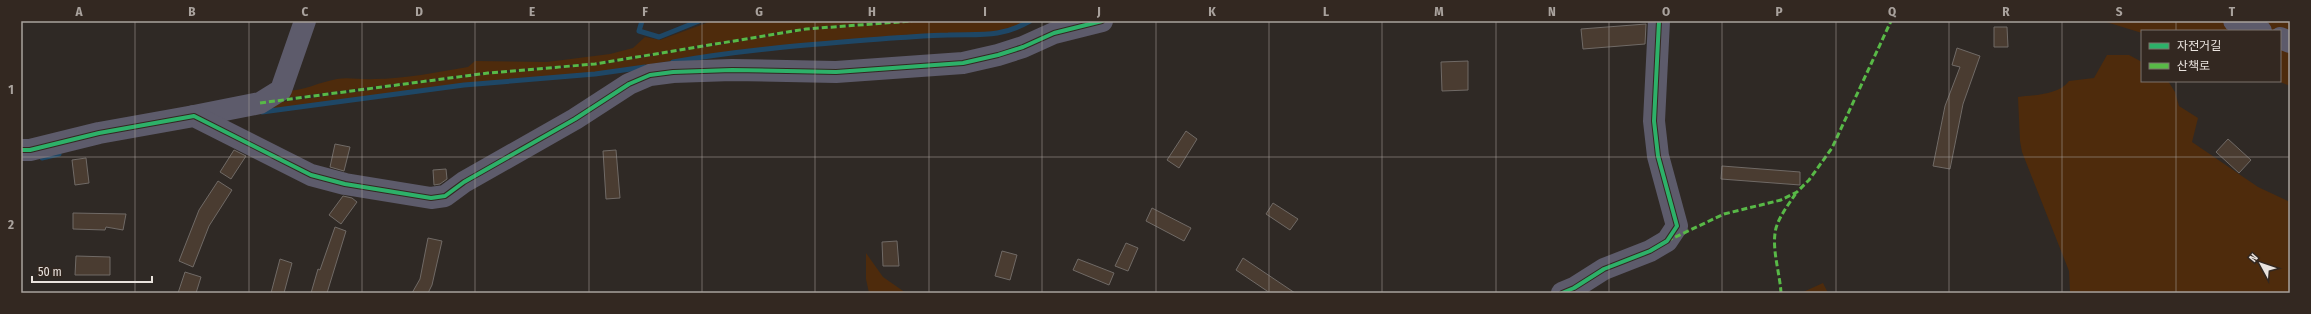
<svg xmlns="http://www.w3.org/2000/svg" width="2311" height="314" viewBox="0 0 2311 314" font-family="'Fira Sans Condensed','Noto Sans KR',sans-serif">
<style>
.green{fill:#4e2b0c}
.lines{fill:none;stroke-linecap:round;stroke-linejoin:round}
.stream{stroke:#1e4766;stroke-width:5}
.building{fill:#4a3c31;stroke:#706a66}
.minor{stroke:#5d5b6b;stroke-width:22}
.quiet{stroke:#58b947;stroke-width:3;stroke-dasharray:6 3;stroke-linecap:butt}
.cycleway-casing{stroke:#332821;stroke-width:6}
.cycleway{stroke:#2db169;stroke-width:4}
.grid{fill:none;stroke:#a9a29d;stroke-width:1;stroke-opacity:0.55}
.neatline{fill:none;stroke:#a9a29d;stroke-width:1.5}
.grid-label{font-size:13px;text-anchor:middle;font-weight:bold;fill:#a9a29d}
</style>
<rect width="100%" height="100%" fill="#2f2925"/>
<!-- green -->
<g class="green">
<path d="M712 21H895L806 28 595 63 488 72 285 98 286 91C304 91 319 82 337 79 349 77 361 80 374 79 405 79 437 72 468 67L475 61 547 62 610 54 633 48 645 37 660 40Z"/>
<path d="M921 21H1029L1010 31 991 34H948L801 44 719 53 595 73 463 84 221 116 260 105 488 74 596 65 806 30Z"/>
<path d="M2103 21H2223L2249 31H2142V33Z"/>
<path d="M2249 21H2290V38Z"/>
<path d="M2280 43 2290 47V86L2278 81H2280Z"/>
<path d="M2107 55H2129L2142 62V81H2168L2175 92 2179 106 2198 118 2192 142 2258 187 2290 202V293H2066L2070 292 2069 271 2022 152 2020 141 2018 97C2034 95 2059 95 2069 81L2094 78Z"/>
<path d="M866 253 883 277 906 293H869L866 279Z"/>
<path d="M1823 283 1828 293H1801Z"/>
</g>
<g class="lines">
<!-- stream -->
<g class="stream">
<path d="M642 21 639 31 659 37 699 21"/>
<path d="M673 62C746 49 819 44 893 38 912 37 930 35 948 35 981 34 1000 38 1030 21"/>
<path d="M262 112 464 85 595 74 645 67"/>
<path d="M42 158 59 154"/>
</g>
</g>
<!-- building -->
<g class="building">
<path d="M1646 24 1645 44 1583 49 1581 29Z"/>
<path d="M1994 27H2007L2008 47H1994Z"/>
<path d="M1957 48 1980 56 1963 104 1950 169 1933 166 1945 106 1960 67 1952 65Z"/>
<path d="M1468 61V90L1442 91 1441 62Z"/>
<path d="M1186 131 1197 139 1179 168 1167 160Z"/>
<path d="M2228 139 2251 160 2239 173 2216 152Z"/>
<path d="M335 144 350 147 344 171 330 167Z"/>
<path d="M234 150 246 156 231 179 220 172Z"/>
<path d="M616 150 620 198 606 199 603 151Z"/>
<path d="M86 158 89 183 75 185 72 160Z"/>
<path d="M1722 166 1800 172V185L1721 179Z"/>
<path d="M446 169 447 179 440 184 434 185 433 170Z"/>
<path d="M218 181 232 190 209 226 193 267 179 261 199 210Z"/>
<path d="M343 196 352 198 357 202 341 224 329 215Z"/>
<path d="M1273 203 1298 219 1290 230 1266 214Z"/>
<path d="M1152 208 1191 228 1184 241 1146 221Z"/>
<path d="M73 213 126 214 123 230 106 227 105 230 73 229Z"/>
<path d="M335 227 346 231 327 293H311L318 269 320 270Z"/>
<path d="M428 238 442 241 432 285 428 293H412L420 279Z"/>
<path d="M897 241 899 266H883L882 242Z"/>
<path d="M1126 243 1138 248 1128 271 1115 266Z"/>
<path d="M1002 251 1017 255 1010 280 995 276Z"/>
<path d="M76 256 110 257V275H75Z"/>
<path d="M1243 258 1295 293H1270L1236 270Z"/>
<path d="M280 259 292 263 284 293H271Z"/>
<path d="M1078 259 1114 273 1109 285 1073 270Z"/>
<path d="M185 272 201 277 196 293H178Z"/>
</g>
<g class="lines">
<!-- minor -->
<g class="minor">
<path d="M2234 21 2261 31"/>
<path d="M2280 38 2290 42"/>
<path d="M194 116 260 103 281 90 305 21"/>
<path d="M21 150H30L99 133 194 116 311 175 345 184 431 198 445 196 464 182 575 119 629 84 650 75 673 72 732 70 836 72 963 63 998 55 1023 47 1054 33 1102 21"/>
<path d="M1562 293 1574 288 1604 269 1650 251 1667 241 1677 226 1658 156 1654 121 1659 21"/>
</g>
<!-- quiet -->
<g class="quiet">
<path d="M260 103 488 73 595 64 806 29 912 21"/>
<path d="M1667 241 1724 214 1781 200 1797 192 1809 180 1832 148 1891 21"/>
<path d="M1781 293C1780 273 1771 248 1776 228 1780 215 1789 204 1796 193"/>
</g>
<!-- cycleway casing -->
<g class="cycleway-casing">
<g id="cycleway">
<path d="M21 150H30L99 133 194 116 311 175 345 184 431 198 445 196 464 182 575 119 629 84 650 75 673 72 732 70 836 72 963 63 998 55 1023 47 1054 33 1102 21"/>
<path d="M1562 293 1574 288 1604 269 1650 251 1667 241 1677 226 1658 156 1654 121 1659 21"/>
</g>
</g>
<!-- cycleway -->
<use href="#cycleway" class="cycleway"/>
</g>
<!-- grid -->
<path class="grid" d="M135 21V293M249 21V293M362 21V293M475 21V293M589 21V293M702 21V293M815 21V293M929 21V293M1042 21V293M1156 21V293M1269 21V293M1382 21V293M1496 21V293M1609 21V293M1722 21V293M1836 21V293M1949 21V293M2062 21V293M2176 21V31M2176 81V293M21 157H2290"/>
<!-- border -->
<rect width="2311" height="314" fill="none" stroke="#332821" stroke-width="44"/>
<!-- legend -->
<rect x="2141" y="30" width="140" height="52" fill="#332821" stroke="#7c736d"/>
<rect x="2149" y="43" width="20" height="6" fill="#2db169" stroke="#7c736d"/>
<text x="2177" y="50" font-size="12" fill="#eae3de">자전거길</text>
<rect x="2149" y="63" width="20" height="6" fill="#58b947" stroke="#7c736d"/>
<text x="2177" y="70" font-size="12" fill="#eae3de">산책로</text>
<!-- north arrow -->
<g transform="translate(2261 264) rotate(310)" stroke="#332821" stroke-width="3" paint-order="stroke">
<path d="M0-3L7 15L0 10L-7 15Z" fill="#eae3de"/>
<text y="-6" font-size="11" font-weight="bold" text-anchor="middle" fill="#eae3de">N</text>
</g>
<!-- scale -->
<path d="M32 276v6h120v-6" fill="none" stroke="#eae3de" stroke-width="2"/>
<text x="38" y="276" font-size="12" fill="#eae3de" stroke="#332821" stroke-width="3" paint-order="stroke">50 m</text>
<rect x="22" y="22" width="2267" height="270" class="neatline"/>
<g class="grid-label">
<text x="79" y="16">A</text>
<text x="192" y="16">B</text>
<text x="305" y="16">C</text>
<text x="419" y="16">D</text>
<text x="532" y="16">E</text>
<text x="645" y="16">F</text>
<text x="759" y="16">G</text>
<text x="872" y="16">H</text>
<text x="985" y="16">I</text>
<text x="1099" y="16">J</text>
<text x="1212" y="16">K</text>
<text x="1326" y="16">L</text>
<text x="1439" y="16">M</text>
<text x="1552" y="16">N</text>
<text x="1666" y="16">O</text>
<text x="1779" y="16">P</text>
<text x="1892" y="16">Q</text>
<text x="2006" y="16">R</text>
<text x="2119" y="16">S</text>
<text x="2232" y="16">T</text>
<text x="11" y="94">1</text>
<text x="11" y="229">2</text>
</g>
</svg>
